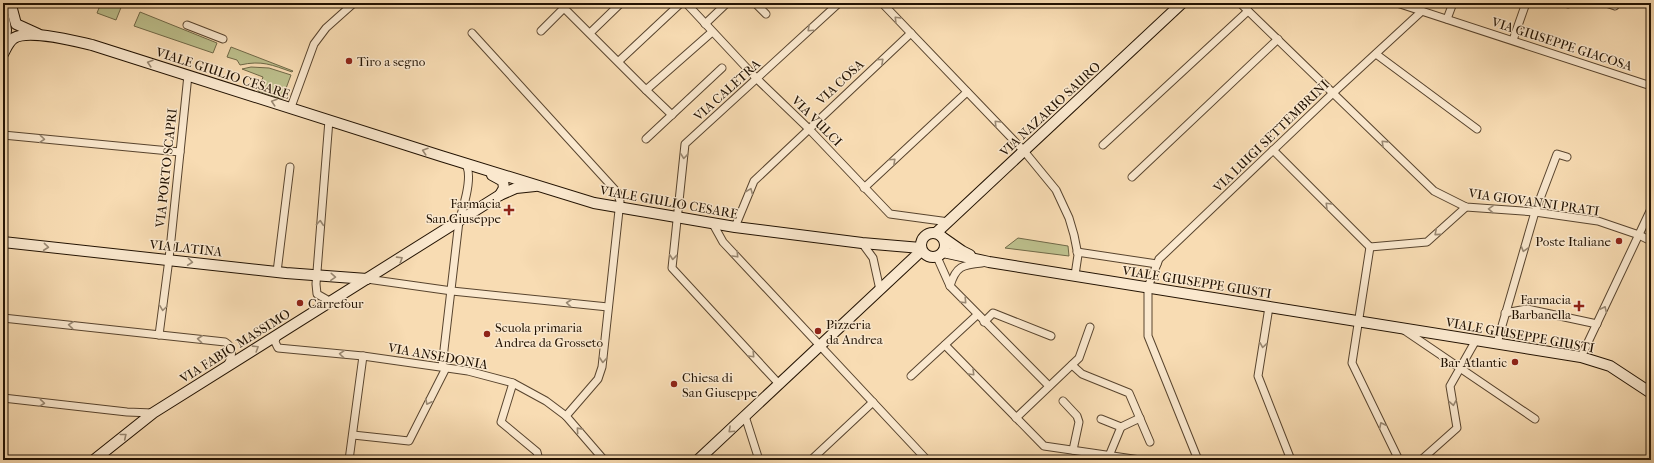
<svg xmlns="http://www.w3.org/2000/svg" width="1654" height="463" viewBox="0 0 1654 463" font-family="'IM FELL French Canon',serif">
<style>
.green{fill:#bdc08d;stroke:#706948}
.lines{fill:none;stroke-linecap:round;stroke-linejoin:round}
.street-casing{stroke:#58442e;stroke-width:9}
.secondary-casing{stroke:#221202;stroke-width:12}
.street{stroke:#fae8ce;stroke-width:7}
.secondary{stroke:#fae8ce;stroke-width:10}
.oneway{stroke:#998872}
.poi-dot{fill:#8f2418;stroke:#fae8ce;stroke-width:1.5}
.labels{text-anchor:middle;dominant-baseline:central;stroke-width:3;stroke-linejoin:round;paint-order:stroke}
.street-label{font-size:13px;fill:#221202;stroke:#fae8ce}
.poi-label{font-size:13px;fill:#221202;stroke:#fae8ce;text-anchor:start}
</style>
<rect width="100%" height="100%" fill="#f8dcb3"/>
<filter id="stains"><feTurbulence type="fractalNoise" baseFrequency=".005" numOctaves="4"/><feColorMatrix values="0 0 0 0 .2 0 0 0 0 .09 0 0 0 0 .02 0 0 0 .5 -.17"/></filter>
<radialGradient id="worn" r=".72"><stop offset=".6" stop-color="#630" stop-opacity="0"/><stop offset="1" stop-color="#630" stop-opacity=".3"/></radialGradient>
<!-- green -->
<g class="green">
<path d="M101 3 122 5 116 20 97 13Z"/>
<path d="M140 12 217 43 213 53 134 26Z"/>
<path d="M231 47 293 71 292 72C272 65 262 60 240 65L237 60 227 57Z"/>
<path d="M251 67 269 68 291 75 282 99 258 91 263 77 242 69Z"/>
<path d="M1018 238 1068 246 1069 256 1005 248Z"/>
</g>
<g class="lines">
<!-- street casing -->
<g class="street-casing">
<g id="street">
<path d="M569 3 564 8 646 90 712 32"/>
<path d="M686 3 757 79 808 128 890 214 949 222"/>
<path d="M755 3 766 14"/>
<path d="M882 3 1024 151 1056 190 1069 218 1074 235 1078 255 1075 275"/>
<path d="M1240 3 1434 191 1466 207 1535 212 1598 221 1639 235 1651 241"/>
<path d="M1397 3 1651 86"/>
<path d="M1564 3 1568 4 1570 3"/>
<path d="M1606 3 1615 6"/>
<path d="M1447 19 1453 3"/>
<path d="M705 24 727 3"/>
<path d="M187 25 223 39"/>
<path d="M541 31 564 8"/>
<path d="M472 33 617 192 620 201 602 367 598 379 566 416"/>
<path d="M590 33 621 3"/>
<path d="M1513 40 1526 3"/>
<path d="M1376 54 1477 129"/>
<path d="M619 61 681 3"/>
<path d="M646 90 672 115"/>
<path d="M291 107 314 44 326 28 354 3"/>
<path d="M329 120 316 284 317 294 331 302"/>
<path d="M3 135 180 152"/>
<path d="M646 139 722 68"/>
<path d="M1103 145 1248 11"/>
<path d="M1273 150 1370 247 1427 242 1466 207"/>
<path d="M1132 177 1278 39"/>
<path d="M864 188 967 92"/>
<path d="M713 224 723 242 927 460"/>
<path d="M735 227 754 181 911 33"/>
<path d="M862 243 873 258 880 290"/>
<path d="M1370 247 1352 363 1399 460"/>
<path d="M1077 252 1157 264"/>
<path d="M937 257 950 286 1049 386"/>
<path d="M277 272 290 167"/>
<path d="M367 279 452 291 608 307"/>
<path d="M950 286C956 266 962 265 982 263"/>
<path d="M1269 307 1258 376 1291 460"/>
<path d="M1505 313 1527 309 1597 324"/>
<path d="M3 318 225 342C235 348 232 357 227 366"/>
<path d="M984 322 993 313 1051 336"/>
<path d="M1404 330 1535 419"/>
<path d="M159 335 169 259 188 75"/>
<path d="M277 335 275 342 278 348 363 356 468 371 513 383 546 401 566 416 604 460"/>
<path d="M1497 343 1535 212 1557 154 1567 157"/>
<path d="M945 345 1044 446 1140 460"/>
<path d="M1581 357 1651 209"/>
<path d="M1072 365 1082 374 1129 393 1150 442"/>
<path d="M442 367 459 221C463 209 472 179 467 167"/>
<path d="M911 376 977 315"/>
<path d="M513 383 501 422 537 452 539 460"/>
<path d="M779 384 672 268 685 144 839 3"/>
<path d="M3 398 127 412 153 413"/>
<path d="M1063 401 1077 416 1079 422 1073 450"/>
<path d="M745 416 759 460"/>
<path d="M1016 418 1079 358 1090 327"/>
<path d="M1101 419 1121 427 1109 456"/>
<path d="M1121 427 1140 418"/>
<path d="M353 435 409 441 446 368"/>
<path d="M349 460 363 356"/>
<path d="M811 460 873 402"/>
<path d="M1198 460 1148 336V287L1159 259 1333 93 1422 11"/>
<path d="M1421 460 1457 428 1450 386 1476 340"/>
</g>
</g>
<!-- secondary casing -->
<g class="secondary-casing">
<g id="secondary">
<path d="M12 9 16 24 38 34"/>
<path d="M3 11 6 30 4 50"/>
<path d="M3 54C6 49 8 42 14 38 29 29 74 41 92 45L441 156 594 203 735 227 862 243 921 248"/>
<path d="M492 175 503 181 504 188 500 195"/>
<circle cx="933" cy="245" r="12"/>
<path d="M936 233 1182 3"/>
<path d="M942 237 962 251 970 255"/>
<path d="M3 242 286 273 367 279"/>
<path d="M943 252 989 262 1581 357 1610 366 1651 393"/>
<path d="M94 460 153 413 500 195 516 188 535 186"/>
<path d="M698 460 921 251"/>
</g>
</g>
<!-- street -->
<use href="#street" class="street"/>
<!-- secondary -->
<use href="#secondary" class="secondary"/>
</g>
<!-- one-way arrows -->
<defs><path id="oneway-chevron" d="M-2-3.5L2.5 0L-2 3.5" fill="none" stroke-width="1.6" stroke-linecap="round" stroke-linejoin="round"/></defs>
<g class="oneway">
<use href="#oneway-chevron" transform="translate(897 19) rotate(-134)"/>
<use href="#oneway-chevron" transform="translate(810 29) rotate(137)"/>
<use href="#oneway-chevron" transform="translate(881 61) rotate(-43)"/>
<use href="#oneway-chevron" transform="translate(150 63) rotate(-163)"/>
<use href="#oneway-chevron" transform="translate(274 102) rotate(-162)"/>
<use href="#oneway-chevron" transform="translate(997 123) rotate(-134)"/>
<use href="#oneway-chevron" transform="translate(42 139) rotate(5)"/>
<use href="#oneway-chevron" transform="translate(1384 143) rotate(-136)"/>
<use href="#oneway-chevron" transform="translate(425 151) rotate(-162)"/>
<use href="#oneway-chevron" transform="translate(684 156) rotate(96)"/>
<use href="#oneway-chevron" transform="translate(893 161) rotate(-43)"/>
<use href="#oneway-chevron" transform="translate(750 191) rotate(-68)"/>
<use href="#oneway-chevron" transform="translate(1328 205) rotate(-135)"/>
<use href="#oneway-chevron" transform="translate(1491 209) rotate(-176)"/>
<use href="#oneway-chevron" transform="translate(320 223) rotate(-85)"/>
<use href="#oneway-chevron" transform="translate(1437 233) rotate(139)"/>
<use href="#oneway-chevron" transform="translate(46 247) rotate(6)"/>
<use href="#oneway-chevron" transform="translate(1524 249) rotate(106)"/>
<use href="#oneway-chevron" transform="translate(736 255) rotate(47)"/>
<use href="#oneway-chevron" transform="translate(673 257) rotate(96)"/>
<use href="#oneway-chevron" transform="translate(400 259) rotate(-32)"/>
<use href="#oneway-chevron" transform="translate(190 262) rotate(7)"/>
<use href="#oneway-chevron" transform="translate(333 277) rotate(4)"/>
<use href="#oneway-chevron" transform="translate(964 301) rotate(47)"/>
<use href="#oneway-chevron" transform="translate(569 303) rotate(-174)"/>
<use href="#oneway-chevron" transform="translate(163 308) rotate(98)"/>
<use href="#oneway-chevron" transform="translate(1604 309) rotate(-65)"/>
<use href="#oneway-chevron" transform="translate(71 325) rotate(-174)"/>
<use href="#oneway-chevron" transform="translate(200 339) rotate(-174)"/>
<use href="#oneway-chevron" transform="translate(1263 345) rotate(99)"/>
<use href="#oneway-chevron" transform="translate(256 348) rotate(-32)"/>
<use href="#oneway-chevron" transform="translate(342 354) rotate(-175)"/>
<use href="#oneway-chevron" transform="translate(752 355) rotate(47)"/>
<use href="#oneway-chevron" transform="translate(603 360) rotate(95)"/>
<use href="#oneway-chevron" transform="translate(972 373) rotate(45)"/>
<use href="#oneway-chevron" transform="translate(428 402) rotate(117)"/>
<use href="#oneway-chevron" transform="translate(42 403) rotate(6)"/>
<use href="#oneway-chevron" transform="translate(1453 403) rotate(80)"/>
<use href="#oneway-chevron" transform="translate(1382 425) rotate(-116)"/>
<use href="#oneway-chevron" transform="translate(579 430) rotate(-131)"/>
<use href="#oneway-chevron" transform="translate(731 430) rotate(137)"/>
<use href="#oneway-chevron" transform="translate(124 436) rotate(-39)"/>
</g>
<!-- markers -->
<g class="poi-dot">
<circle cx="349" cy="61" r="4"/>
<path d="M507 204h4v4h4v4h-4v4h-4v-4h-4v-4h4z"/>
<circle cx="1619" cy="241" r="4"/>
<circle cx="300" cy="303" r="4"/>
<path d="M1577 300h4v4h4v4h-4v4h-4v-4h-4v-4h4z"/>
<circle cx="818" cy="331" r="4"/>
<circle cx="487" cy="334" r="4"/>
<circle cx="1515" cy="362" r="4"/>
<circle cx="674" cy="384" r="4"/>
</g>
<g class="labels">
<!-- street labels -->
<g class="street-label">
<text transform="translate(1562 44) rotate(18)">VIA GIUSEPPE GIACOSA</text>
<text transform="translate(223 73) rotate(18)">VIALE GIULIO CESARE</text>
<text transform="translate(840 82) rotate(-43)">VIA COSA</text>
<text transform="translate(727 90) rotate(-42)">VIA CALETRA</text>
<text transform="translate(1050 109) rotate(-43)">VIA NAZARIO SAURO</text>
<text transform="translate(817 121) rotate(45)">VIA VULCI</text>
<text transform="translate(1271 136) rotate(-44)">VIA LUIGI SETTEMBRINI</text>
<text transform="translate(166 168) rotate(-84)">VIA PORTO SCAPRI</text>
<text transform="translate(669 202) rotate(10)">VIALE GIULIO CESARE</text>
<text transform="translate(1534 202) rotate(8)">VIA GIOVANNI PRATI</text>
<text transform="translate(186 248) rotate(6)">VIA LATINA</text>
<text transform="translate(1197 282) rotate(9)">VIALE GIUSEPPE GIUSTI</text>
<text transform="translate(1520 335) rotate(10)">VIALE GIUSEPPE GIUSTI</text>
<text transform="translate(235 346) rotate(-32)">VIA FABIO MASSIMO</text>
<text transform="translate(438 356) rotate(10)">VIA ANSEDONIA</text>
</g>
<!-- poi labels -->
<g class="poi-label">
<text x="357" y="61">Tiro a segno</text>
<text x="501" y="203" text-anchor="end">Farmacia<tspan x="501" dy="15">San Giuseppe</tspan></text>
<text x="1611" y="241" text-anchor="end">Poste Italiane</text>
<text x="1571" y="299" text-anchor="end">Farmacia<tspan x="1571" dy="15">Barbanella</tspan></text>
<text x="308" y="303">Carrefour</text>
<text x="826" y="324">Pizzeria<tspan x="826" dy="15">da Andrea</tspan></text>
<text x="495" y="327">Scuola primaria<tspan x="495" dy="15">Andrea da Grosseto</tspan></text>
<text x="1507" y="362" text-anchor="end">Bar Atlantic</text>
<text x="682" y="377">Chiesa di<tspan x="682" dy="15">San Giuseppe</tspan></text>
</g>
</g>
<!-- margin -->
<rect width="1654" height="463" fill="none" stroke="#f8dcb3" stroke-width="16"/>
<rect x="4" y="4" width="1646" height="455" fill="none" stroke="#221202" stroke-width="2"/>
<rect x="8" y="8" width="1638" height="447" fill="none" stroke="#221202"/>
<rect width="100%" height="100%" filter="url(#stains)"/>
<rect width="100%" height="100%" fill="url(#worn)"/>
</svg>
